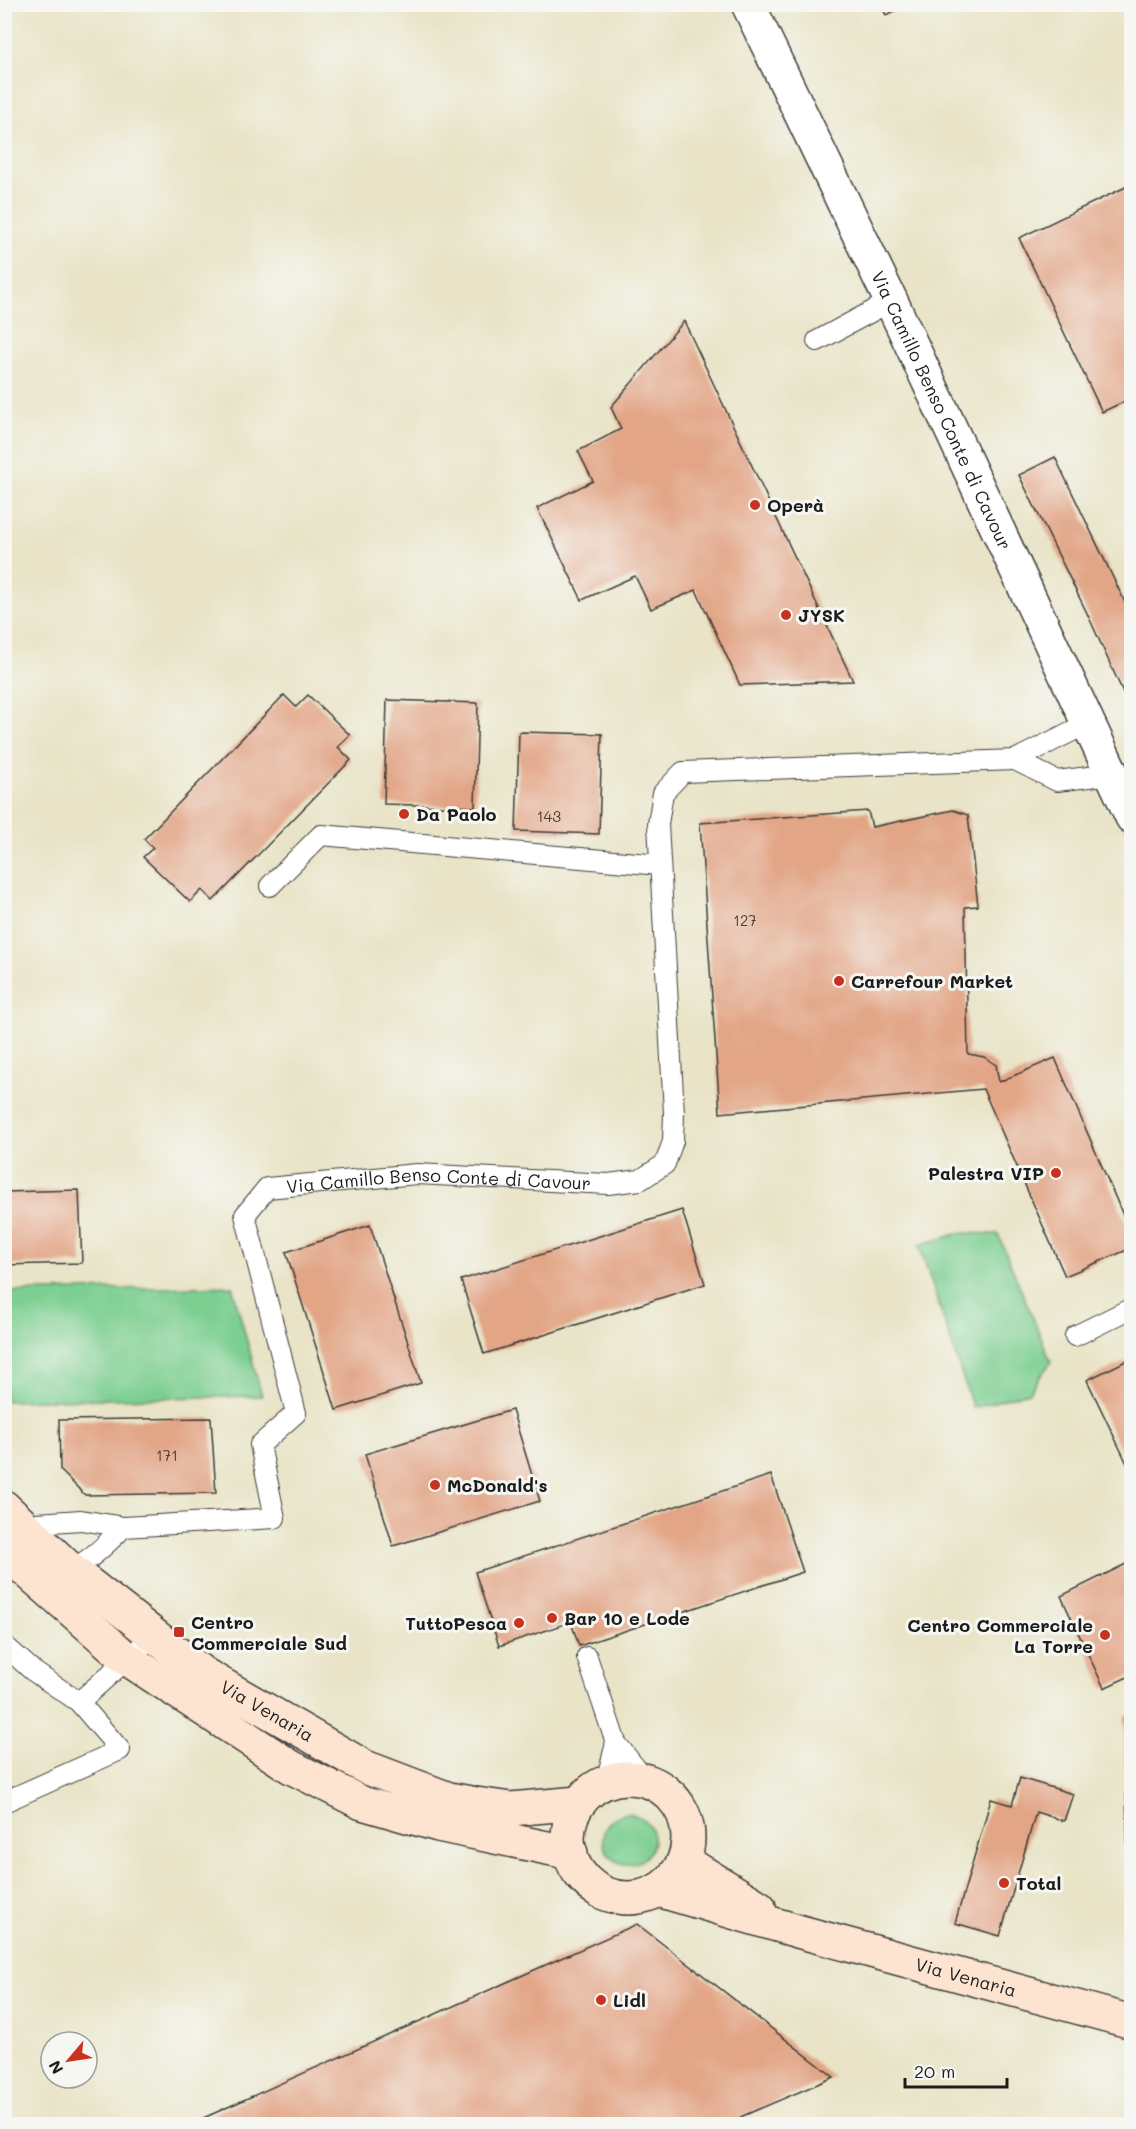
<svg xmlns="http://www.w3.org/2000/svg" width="1136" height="2129" viewBox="0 0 1136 2129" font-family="Mali,sans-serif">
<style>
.green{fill:#7dcf91;stroke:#4c7656;stroke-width:1.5}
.building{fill:#e2a586}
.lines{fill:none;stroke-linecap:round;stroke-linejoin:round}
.service-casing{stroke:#3b3a36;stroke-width:22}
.tertiary-casing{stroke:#3b3a36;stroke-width:36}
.secondary-casing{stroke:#3b3a36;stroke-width:36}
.path{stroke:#3b3a36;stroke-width:4;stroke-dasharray:4.5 4.5;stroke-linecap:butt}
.service{stroke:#fff;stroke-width:20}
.tertiary{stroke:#fff;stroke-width:33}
.secondary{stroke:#fde4d1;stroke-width:33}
.poi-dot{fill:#c8321e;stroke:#f6f6f2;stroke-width:2}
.labels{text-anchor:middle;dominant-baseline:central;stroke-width:6;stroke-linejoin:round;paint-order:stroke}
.number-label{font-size:15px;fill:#4e3e36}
.street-label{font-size:18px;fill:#1c1c1c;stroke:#f6f6f2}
.poi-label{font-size:18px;font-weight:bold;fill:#1c1c1c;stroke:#f6f6f2;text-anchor:start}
</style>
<rect width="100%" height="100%" fill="#f6f6f2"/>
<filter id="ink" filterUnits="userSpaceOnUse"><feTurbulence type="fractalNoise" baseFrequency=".0167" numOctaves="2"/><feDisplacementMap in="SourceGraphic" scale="12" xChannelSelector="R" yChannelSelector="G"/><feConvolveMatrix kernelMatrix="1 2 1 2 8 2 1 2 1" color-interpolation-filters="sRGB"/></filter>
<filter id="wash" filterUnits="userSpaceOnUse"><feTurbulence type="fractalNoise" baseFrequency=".008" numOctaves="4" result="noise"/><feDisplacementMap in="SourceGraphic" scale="24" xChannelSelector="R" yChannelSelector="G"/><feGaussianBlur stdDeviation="1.35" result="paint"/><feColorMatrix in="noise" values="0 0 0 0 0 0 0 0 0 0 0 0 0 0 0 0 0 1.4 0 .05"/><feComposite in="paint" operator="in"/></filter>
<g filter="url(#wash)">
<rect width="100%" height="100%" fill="#e9e4c7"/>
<!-- green -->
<g class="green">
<path d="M960 1233 998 1234 1051 1362 1029 1392 973 1408 919 1245Z"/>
<path d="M232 1286 262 1396 5 1401V1292Z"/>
<circle cx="628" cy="1839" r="25"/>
</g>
<g id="blocks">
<!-- building -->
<g class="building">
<path d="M881 5H907L886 15Z"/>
<path d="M1132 184V398L1102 412 1019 238Z"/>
<path d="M684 321 853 681 740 685 696 590 651 609 635 576 582 600 537 508 593 481 578 451 621 429 611 407Z"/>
<path d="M1055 457 1132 617V712L1086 611 1019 475Z"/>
<path d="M284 695 296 707 308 695 350 735 338 747 351 760 213 901 202 890 190 902 143 857 153 848 144 839Z"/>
<path d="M387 700 478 703 475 807 384 804Z"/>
<path d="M519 732 602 734 599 834 516 831Z"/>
<path d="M953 810 968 815 978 906 965 907 968 1054 984 1057 996 1065 999 1082 1055 1058 1132 1236V1248L1065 1276 983 1089 720 1113 700 823 868 811 872 827Z"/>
<path d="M79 1190 82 1263 4 1265V1192Z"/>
<path d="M682 1210 705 1284 484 1354 461 1280Z"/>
<path d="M370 1225 421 1383 336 1410 286 1252Z"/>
<path d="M1132 1358V1474L1087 1380Z"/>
<path d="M512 1410 540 1501 393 1546 365 1454Z"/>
<path d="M211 1418 216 1493 85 1495 60 1470 59 1420Z"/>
<path d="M771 1475 803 1572 579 1646 571 1622 499 1646 475 1572Z"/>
<path d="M1132 1561V1675L1104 1688 1061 1596Z"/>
<path d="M1132 1715V1867H1128L1124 1717Z"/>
<path d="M1020 1778 1073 1794 1064 1821 1036 1812 1000 1936 955 1923 991 1799 1012 1805Z"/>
<path d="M637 1924 834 2077 724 2124H190Z"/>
</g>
</g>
</g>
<g filter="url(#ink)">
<use href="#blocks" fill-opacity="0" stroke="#3b3a36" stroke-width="1.5"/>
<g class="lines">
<!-- service casing -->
<g class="service-casing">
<g id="service">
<path d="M817 341 891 301"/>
<path d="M1015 760 1057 781 1112 774"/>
<path d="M270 886 321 835 660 865"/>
<path d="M1075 1336 1132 1308"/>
<path id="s1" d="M22 1524 81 1520 124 1527 275 1518 260 1445 296 1413 245 1215 267 1188 417 1174 608 1184 640 1180 665 1164 673 1141 674 1113 658 824 663 793 683 772 1015 760 1088 723"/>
<path d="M62 1572C86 1566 106 1544 124 1527"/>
<path d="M4 1645 33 1671 79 1702"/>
<path d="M587 1657 616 1743 645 1780"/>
<path d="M606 1782 616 1743"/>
<path d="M4 1802 120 1750 79 1702 153 1636"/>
</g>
</g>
<!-- tertiary casing -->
<g class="tertiary-casing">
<g id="tertiary">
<path id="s2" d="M748 4 891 301 1132 817"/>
</g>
</g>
<!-- secondary casing -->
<g class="secondary-casing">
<g id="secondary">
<path id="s3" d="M4 1507 71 1570 202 1673 365 1767 449 1799 476 1804 511 1809 579 1803"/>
<path d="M4 1551 126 1658 291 1767 362 1803 438 1825 571 1853"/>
<circle cx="628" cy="1838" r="60"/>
<path d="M684 1861 759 1907"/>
<path id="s4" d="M658 1890 801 1932 1132 2022"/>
</g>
</g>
<!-- path -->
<path class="path" d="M688 1795 704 1828"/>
<!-- service -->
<use href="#service" class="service"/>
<!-- tertiary -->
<use href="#tertiary" class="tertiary"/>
<!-- secondary -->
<use href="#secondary" class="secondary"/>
</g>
</g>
<!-- markers -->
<g class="poi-dot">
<circle cx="755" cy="505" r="6"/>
<circle cx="786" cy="615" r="6"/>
<circle cx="404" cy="814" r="6"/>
<circle cx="839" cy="981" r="6"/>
<circle cx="1056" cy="1173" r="6"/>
<circle cx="435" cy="1485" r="6"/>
<circle cx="552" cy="1618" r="6"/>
<circle cx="519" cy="1623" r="6"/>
<rect x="173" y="1626" width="12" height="12" rx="3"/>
<circle cx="1105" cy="1635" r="6"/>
<circle cx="1004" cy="1883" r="6"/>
<circle cx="601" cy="2000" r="6"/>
</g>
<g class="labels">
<!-- number labels -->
<g class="number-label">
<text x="549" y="816">143</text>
<text x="745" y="920">127</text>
<text x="167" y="1455">171</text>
</g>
<!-- street labels -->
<g class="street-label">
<text stroke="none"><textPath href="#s2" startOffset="450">Via Camillo Benso Conte di Cavour</textPath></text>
<text stroke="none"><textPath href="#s1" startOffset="788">Via Camillo Benso Conte di Cavour</textPath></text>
<text stroke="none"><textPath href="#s3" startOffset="334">Via Venaria</textPath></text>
<text stroke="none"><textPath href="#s4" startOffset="320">Via Venaria</textPath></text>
</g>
<!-- poi labels -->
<g class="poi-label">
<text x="767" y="505">Operà</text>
<text x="798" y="615">JYSK</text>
<text x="416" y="814">Da Paolo</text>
<text x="851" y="981">Carrefour Market</text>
<text x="1044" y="1173" text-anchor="end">Palestra VIP</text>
<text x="447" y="1485">McDonald's</text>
<text x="564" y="1618">Bar 10 e Lode</text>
<text x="191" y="1622">Centro<tspan x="191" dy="21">Commerciale Sud</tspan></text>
<text x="507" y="1623" text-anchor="end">TuttoPesca</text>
<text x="1093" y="1625" text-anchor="end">Centro Commerciale<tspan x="1093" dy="21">La Torre</tspan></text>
<text x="1016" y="1883">Total</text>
<text x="613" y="2000">Lidl</text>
</g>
</g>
<!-- margin -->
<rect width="1136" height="2129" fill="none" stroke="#f6f6f2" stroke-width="24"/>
<!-- north arrow -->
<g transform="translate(69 2060) rotate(241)"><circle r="28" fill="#f6f6f2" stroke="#9f9f9c" stroke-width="1.5"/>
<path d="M0-4.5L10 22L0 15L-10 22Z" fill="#c8321e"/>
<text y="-9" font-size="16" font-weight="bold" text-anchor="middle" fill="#1c1c1c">N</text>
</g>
<!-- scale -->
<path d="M905 2078v9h102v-9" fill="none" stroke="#1c1c1c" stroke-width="3"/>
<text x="914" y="2078" font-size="18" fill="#1c1c1c" stroke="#f6f6f2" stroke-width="4.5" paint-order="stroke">20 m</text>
</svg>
